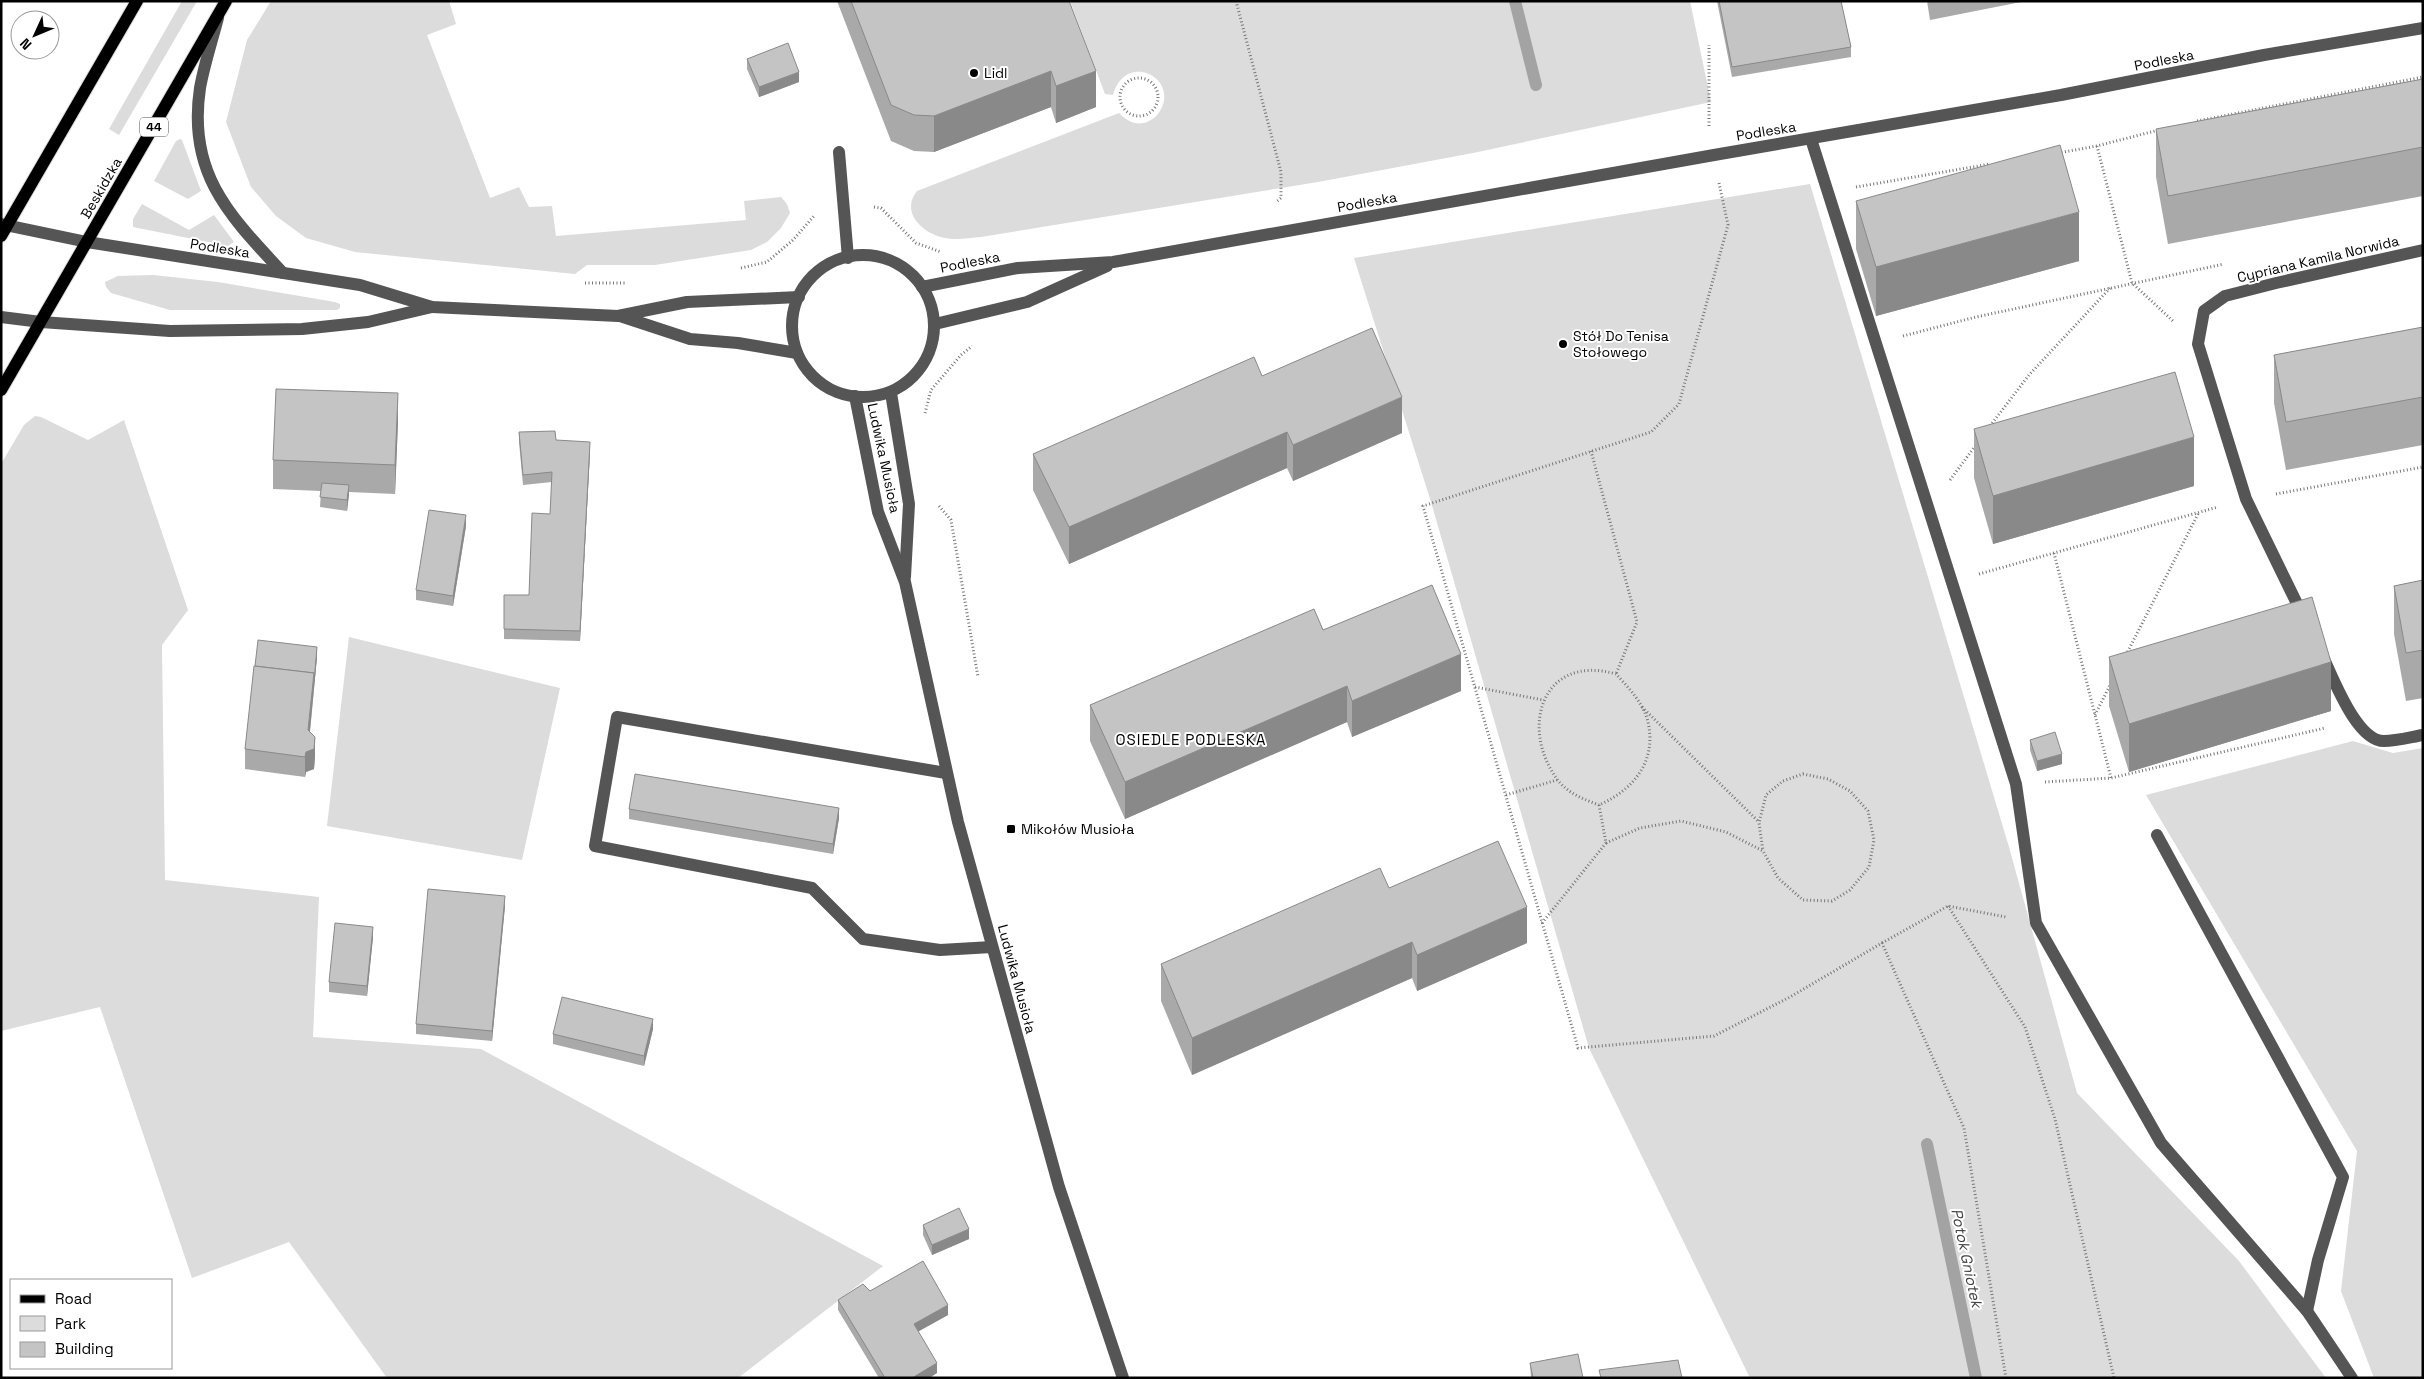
<svg xmlns="http://www.w3.org/2000/svg" width="2424" height="1379" viewBox="0 0 2424 1379" font-family="'Space Grotesk',sans-serif">
<style>
.green{fill:#dcdcdc}
.lines{fill:none;stroke-linecap:round;stroke-linejoin:round}
.stream{stroke:#a3a3a3;stroke-width:12}
.major-casing{stroke:#dbdbdb;stroke-width:14}
.path{stroke:#777;stroke-width:3;stroke-dasharray:1 2.5;stroke-linecap:butt}
.minor{stroke:#555;stroke-width:12}
.major{stroke:#000;stroke-width:12}
.wall{fill:#a9a9a9}
.shaded-wall{fill:#898989}
.building{fill:#c4c4c4;stroke:#898989}
.poi-dot{fill:#000;stroke:#fff;stroke-width:2}
.labels{text-anchor:middle;dominant-baseline:central;stroke-width:4;stroke-linejoin:round;paint-order:stroke}
.shield{fill:#fff;stroke:#4c4c4c;stroke-width:1}
.shield-label{font-size:12px;font-weight:bold;fill:#000}
.street-label{font-size:14px;fill:#000;stroke:#fff}
.poi-label{font-size:14px;fill:#000;stroke:#fff;text-anchor:start}
.neighbourhood-label{font-size:15px;letter-spacing:1px;fill:#000;stroke:#fff}
.water-label{font-size:15px;font-style:italic;fill:#444;stroke:#fff}
</style>
<rect width="100%" height="100%" fill="#fff"/>
<!-- green -->
<g class="green">
<path d="M182 1H197L119 135 109 129Z"/>
<path d="M271 1H449L456 24 427 35 490 198 519 187 529 207 552 206 556 236 746 220 744 201 781 197 787 204 790 213 781 228 767 242 751 250 655 265H587L575 274 355 252 306 238 276 216 251 187 226 122 247 40Z"/>
<path d="M1070 1H1690L1711 102 1473 153 1318 182 981 237C968 238 954 241 941 237 920 231 901 211 917 191L1119 113C1127 121 1136 126 1147 122 1154 119 1158 115 1161 109 1178 77 1125 51 1113 95L1105 94Z"/>
<path d="M180 139 182 140 201 191 188 199 154 181 176 141Z"/>
<path d="M1810 184 2009 847 2077 1093 2239 1261 2326 1378H1750L1589 1048 1431 502 1354 258Z"/>
<path d="M142 204 189 230 214 215 234 242 228 246 133 227V219Z"/>
<path d="M153 275 218 282 335 302 340 304V308L337 310H170L111 293 106 287 105 282 118 276Z"/>
<path d="M35 416 41 417 88 440 124 420 188 610 162 645 165 880 319 897 313 1037 481 1049 883 1266 738 1378H387L289 1242 192 1278 100 1007 1 1031V464L24 425Z"/>
<path d="M349 637 560 688 522 860 327 826Z"/>
<path d="M2353 741 2393 753 2423 748V1378H2374L2341 1291 2357 1151 2146 795Z"/>
</g>
<g class="lines">
<!-- stream -->
<g class="stream">
<path d="M1515 1 1536 85"/>
<path d="M1927 1144 1976 1378"/>
</g>
<!-- major casing -->
<g class="major-casing">
<g id="major">
<path d="M1 236 137 1"/>
<path d="M1 390 226 1"/>
</g>
</g>
<!-- path -->
<g class="path">
<path d="M1236 1 1281 172V198L1276 202"/>
<circle cx="1139" cy="97" r="19"/>
<path d="M2197 121 2423 77"/>
<path d="M1709 126V45"/>
<path d="M2097 146 2132 283 2173 321"/>
<path d="M2058 153 2097 146 2159 130"/>
<path d="M1719 183 1728 225 1679 404 1651 432 1423 506 1578 1048 1714 1036 1790 997 1882 943 1964 1128 2006 1378"/>
<path d="M1856 187 1990 164"/>
<path d="M874 207 881 208 916 243 941 252"/>
<path d="M741 268 767 262 793 240 814 216"/>
<path d="M585 283H626"/>
<path d="M1903 336 1976 317 2224 264"/>
<path d="M925 413 931 390 961 355 972 346"/>
<path d="M1990 426 2029 375 2111 287"/>
<path d="M1591 451 1637 622 1616 674"/>
<path d="M1950 480 1976 445"/>
<path d="M2276 494 2423 467"/>
<path d="M939 506 951 520 978 677"/>
<path d="M2054 553 2111 778"/>
<path d="M1979 574 2218 507"/>
<path d="M2126 655 2199 512"/>
<path d="M1475 687 1543 700"/>
<path d="M1642 707 1759 822"/>
<path d="M2095 715 2110 685"/>
<path d="M2045 782 2111 778 2325 728"/>
<path d="M1506 795 1557 780"/>
<path d="M1606 843 1640 828 1681 821 1726 832 1763 851 1778 878 1803 900 1832 901 1850 890 1869 867 1874 840 1868 811 1850 791 1828 779 1803 774 1783 781 1766 795 1759 823 1763 851"/>
<path d="M1948 906 2025 1027 2055 1119 2114 1378"/>
<path d="M1542 923 1606 843 1599 805C1633 790 1657 762 1648 722 1644 704 1628 687 1616 674 1543 653 1519 727 1557 779 1567 793 1583 799 1599 805"/>
<path d="M1882 943 1948 906 2006 917"/>
</g>
<!-- minor -->
<g class="minor">
<path d="M218 18C212 41 204 65 200 88 187 174 230 216 283 273"/>
<path d="M1811 139 2016 784 2036 923 2161 1143 2307 1311 2352 1378"/>
<path d="M839 152 848 258"/>
<path d="M1 224 87 242 360 285 432 307 618 316 687 302 799 297"/>
<circle cx="863" cy="326" r="71"/>
<path d="M922 287 1018 268 1113 262 1714 155 2061 95 2264 55 2423 28"/>
<path d="M620 316 690 339 738 343 797 353"/>
<path d="M1 317 41 322 170 331 302 329 368 322 432 307"/>
<path d="M935 324 1027 302 1107 266"/>
<path d="M891 393 909 504 905 577"/>
<path d="M855 396 878 512 905 582 958 822 1059 1187 1123 1378"/>
<path d="M2303 616 2246 499 2198 344 2204 311 2225 296 2276 283 2423 250"/>
<path d="M2324 659C2334 680 2357 741 2384 741 2396 741 2411 737 2423 735"/>
<path d="M946 773 617 717 595 846 812 888 863 939 940 950 992 947"/>
<path d="M2157 835 2343 1177 2318 1260 2307 1311"/>
</g>
<!-- major -->
<use href="#major" class="major"/>
</g>
<!-- wall -->
<g class="wall">
<path d="M837 1H1069L1096 107 1056 123 1051 107 934 152 914 151 891 141Z"/>
<path d="M1717 1H1841L1851 47V57L1732 77Z"/>
<path d="M1927 1H2021V2L1930 20Z"/>
<path d="M747 59 799 82 759 97 747 69Z"/>
<path d="M2423 79V196L2168 244 2156 177V129Z"/>
<path d="M1856 201 2079 261 1876 316 1856 249Z"/>
<path d="M2423 327V445L2286 470 2274 403V355Z"/>
<path d="M1262 376 1402 433 1293 481 1287 468 1069 564 1033 490V454Z"/>
<path d="M398 422 395 494 349 492 347 511 320 507 321 491 273 489V460Z"/>
<path d="M1974 429 2194 486 1993 544 1974 478Z"/>
<path d="M519 432 556 440 590 452 580 641 504 639V595H529L550 514 552 482 523 485 519 442Z"/>
<path d="M466 526 453 606 416 600V590Z"/>
<path d="M2423 580V698L2406 701 2394 634V586Z"/>
<path d="M1323 630 1461 691 1352 737 1347 722 1125 819 1090 741V705Z"/>
<path d="M317 657 310 732 315 757 314 769 306 772 305 777 245 769V749L255 666Z"/>
<path d="M2109 657 2331 711 2129 772 2109 706Z"/>
<path d="M2030 740 2062 764 2037 771 2030 750Z"/>
<path d="M629 809 839 818 833 854 629 819Z"/>
<path d="M1389 888 1527 943 1417 991 1412 978 1192 1075 1161 1001V964Z"/>
<path d="M505 906 492 1041 416 1034V1024Z"/>
<path d="M373 937 367 996 329 992V982Z"/>
<path d="M653 1029 644 1066 553 1044V1034Z"/>
<path d="M923 1225 969 1239 932 1255 923 1235Z"/>
<path d="M870 1291 948 1315 918 1331 937 1373 929 1378H879L838 1310V1300Z"/>
<path d="M1530 1363 1583 1378H1531Z"/>
</g>
<!-- shaded-wall -->
<g class="shaded-wall">
<path d="M1051 71V107L934 152V116Z"/>
<path d="M1096 71V107L1056 123V86Z"/>
<path d="M799 72V82L759 97V87Z"/>
<path d="M2079 212V261L1876 316V267Z"/>
<path d="M398 393V422L395 494V465Z"/>
<path d="M1402 397V433L1293 481V445Z"/>
<path d="M1287 432V468L1069 564V527Z"/>
<path d="M2194 437V486L1993 544V496Z"/>
<path d="M590 442V452L580 641V631Z"/>
<path d="M349 485V495L347 511V500Z"/>
<path d="M466 515V526L453 606V596Z"/>
<path d="M317 647V657L308 750V730Z"/>
<path d="M1461 654V691L1352 737V701Z"/>
<path d="M2331 662V711L2129 772V724Z"/>
<path d="M1347 686V722L1125 819V782Z"/>
<path d="M315 737V757L314 769 306 772 305 777V757L306 752Z"/>
<path d="M2062 754V764L2037 771V761Z"/>
<path d="M839 808V818L833 854V844Z"/>
<path d="M505 896V906L492 1041V1031Z"/>
<path d="M1527 907V943L1417 991V955Z"/>
<path d="M373 927V937L367 996V986Z"/>
<path d="M1412 942V978L1192 1075V1038Z"/>
<path d="M653 1019V1029L644 1066V1056Z"/>
<path d="M969 1229V1239L932 1255V1245Z"/>
<path d="M948 1305V1315L914 1334V1324Z"/>
<path d="M937 1363V1373L929 1378H912Z"/>
</g>
<!-- building -->
<g class="building">
<path d="M851 1H1069L1096 71 1056 86 1051 71 934 116 914 115 891 105Z"/>
<path d="M1719 1H1841L1851 47 1732 67Z"/>
<path d="M788 43 799 72 759 87 747 59Z"/>
<path d="M2423 79V147L2168 196 2156 129Z"/>
<path d="M2060 145 2079 212 1876 267 1856 201Z"/>
<path d="M2423 327V397L2286 422 2274 355Z"/>
<path d="M1372 328 1402 397 1293 445 1287 432 1069 527 1033 454 1254 357 1262 376Z"/>
<path d="M2175 372 2194 437 1993 496 1974 429Z"/>
<path d="M276 389 398 393 395 465 273 460Z"/>
<path d="M555 431 556 440 590 442 580 631 504 629V595H529L532 513 550 514 552 472 523 475 519 432Z"/>
<path d="M322 483 349 485 347 500 320 497Z"/>
<path d="M429 510 466 515 453 596 416 590Z"/>
<path d="M2423 580V650L2406 653 2394 586Z"/>
<path d="M1432 585 1461 654 1352 701 1347 686 1125 782 1090 705 1314 609 1323 630Z"/>
<path d="M2312 597 2331 662 2129 724 2109 657Z"/>
<path d="M258 640 317 647 314 682V673L255 666Z"/>
<path d="M254 666 314 673 308 730 315 737 314 749 306 752 305 757 245 749Z"/>
<path d="M2055 732 2062 754 2037 761 2030 740Z"/>
<path d="M635 774 839 808 833 844 629 809Z"/>
<path d="M1498 841 1527 907 1417 955 1412 942 1192 1038 1161 964 1380 868 1389 888Z"/>
<path d="M428 889 505 896 492 1031 416 1024Z"/>
<path d="M335 923 373 927 367 986 329 982Z"/>
<path d="M562 997 653 1019 644 1056 553 1034Z"/>
<path d="M959 1208 969 1229 932 1245 923 1225Z"/>
<path d="M923 1261 948 1305 914 1324 937 1363 912 1378H885L838 1300 863 1284 870 1291Z"/>
<path d="M1578 1354 1583 1378H1533L1530 1363Z"/>
<path d="M1678 1360 1682 1378H1601L1599 1370Z"/>
</g>
<!-- markers -->
<g class="poi-dot">
<circle cx="974" cy="73" r="5"/>
<circle cx="1563" cy="344" r="5"/>
<rect x="1006" y="824" width="10" height="10" rx="2.5"/>
</g>
<g class="labels">
<!-- shield labels -->
<rect class="shield" x="140" y="117.5" width="28" height="19" rx="4"/>
<g class="shield-label">
<text x="154" y="127">44</text>
</g>
<!-- street labels -->
<g class="street-label">
<text transform="translate(2164 60) rotate(-11)">Podleska</text>
<text transform="translate(1766 131) rotate(-9)">Podleska</text>
<text transform="translate(101 188) rotate(-60)">Beskidzka</text>
<text transform="translate(1367 202) rotate(-10)">Podleska</text>
<text transform="translate(220 248) rotate(9)">Podleska</text>
<text transform="translate(2318 259) rotate(-13)">Cypriana Kamila Norwida</text>
<text transform="translate(970 262) rotate(-11)">Podleska</text>
<text transform="translate(884 458) rotate(78)">Ludwika Musioła</text>
<text transform="translate(1017 979) rotate(75)">Ludwika Musioła</text>
</g>
<!-- poi labels -->
<g class="poi-label">
<text x="984" y="73">Lidl</text>
<text x="1573" y="336">Stół Do Tenisa<tspan x="1573" dy="16">Stołowego</tspan></text>
<text x="1021" y="829">Mikołów Musioła</text>
</g>
<!-- neighbourhood labels -->
<g class="neighbourhood-label">
<text x="1191" y="739">OSIEDLE PODLESKA</text>
</g>
<!-- water labels -->
<g class="water-label">
<text transform="translate(1967 1258) rotate(78)">Potok Gniotek</text>
</g>
</g>
<!-- border -->
<rect width="2424" height="1379" fill="none" stroke="#000000" stroke-width="5"/>
<!-- legend -->
<rect x="10" y="1279" width="162" height="90" fill="#ffffff" stroke="#999999"/>
<rect x="20" y="1295" width="25" height="8" fill="#000000" stroke="#999999"/>
<text x="55" y="1304" font-size="15" fill="#000000">Road</text>
<rect x="20" y="1316" width="25" height="15" fill="#dcdcdc" stroke="#999999"/>
<text x="55" y="1329" font-size="15" fill="#000000">Park</text>
<rect x="20" y="1342" width="25" height="15" fill="#c4c4c4" stroke="#999999"/>
<text x="55" y="1354" font-size="15" fill="#000000">Building</text>
<!-- north arrow -->
<g transform="translate(35 35) rotate(226)"><circle r="24" fill="#ffffff" stroke="#999999"/>
<path d="M0-4L9 19L0 12L-9 19Z" fill="#000000"/>
<text y="-8" font-size="14" font-weight="bold" text-anchor="middle" fill="#000000">N</text>
</g>
</svg>
